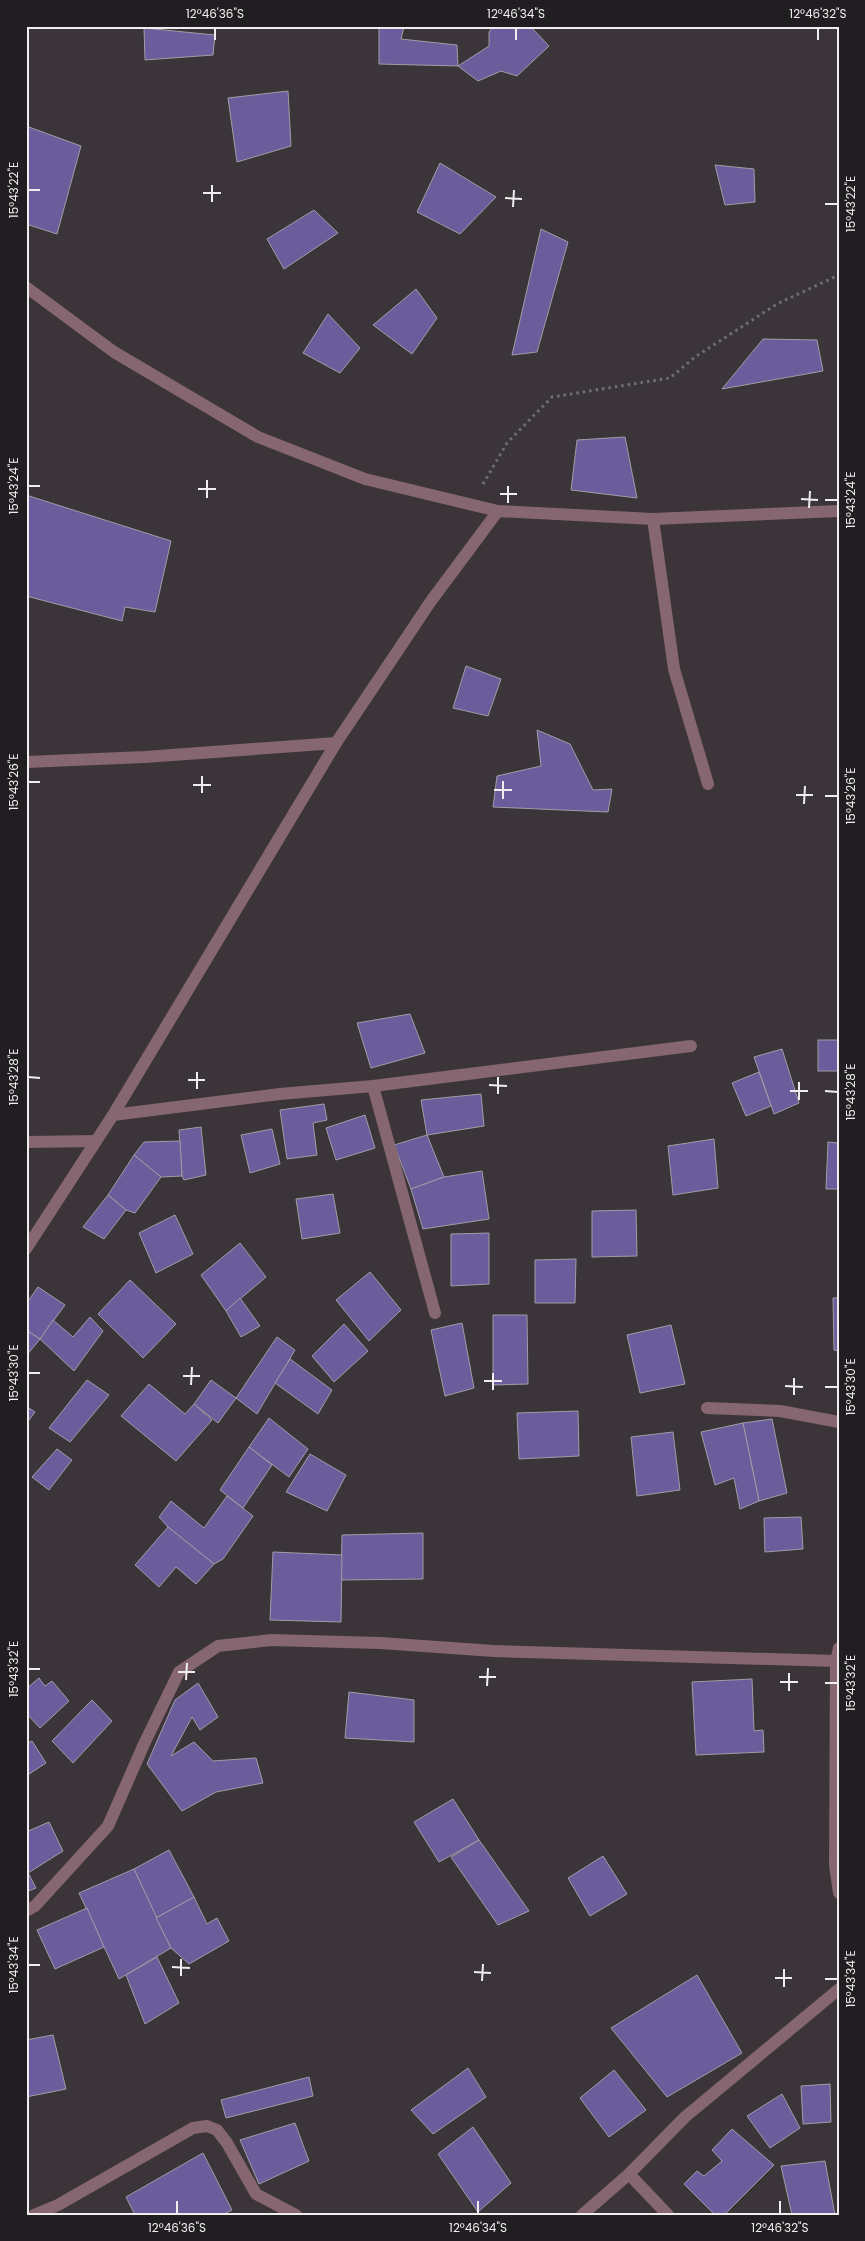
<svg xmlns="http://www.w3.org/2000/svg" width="865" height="2241" viewBox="0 0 865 2241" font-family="Poppins,sans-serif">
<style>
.building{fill:#6b5d9b;stroke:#9f9ea6}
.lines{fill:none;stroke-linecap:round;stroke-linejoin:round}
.path{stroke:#736e72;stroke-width:3;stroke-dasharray:2.5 4;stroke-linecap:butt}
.minor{stroke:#866670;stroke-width:12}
.ticks{fill:none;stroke:#f0edf0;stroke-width:2}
.neatline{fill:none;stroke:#f0edf0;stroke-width:2}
.ticks-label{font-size:12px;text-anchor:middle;fill:#f0edf0}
</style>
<rect width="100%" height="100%" fill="#3b353a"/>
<!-- building -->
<g class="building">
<path d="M379 26 404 27 401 39 457 45 458 66 379 64Z"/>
<path d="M492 26H530L549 46 517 76 501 71 478 81 458 66 489 46V33Z"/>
<path d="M144 28 215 35 213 55 145 60Z"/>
<path d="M288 91 291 146 237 162 228 98Z"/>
<path d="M26 126 81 146 57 234 26 224Z"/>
<path d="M440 163 496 197 460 234 417 212Z"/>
<path d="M715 165 754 169 755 202 725 205Z"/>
<path d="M314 210 338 233 284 269 267 239Z"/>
<path d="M541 229 568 242 537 352 512 355Z"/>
<path d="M416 289 437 318 412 354 373 325Z"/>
<path d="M328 314 360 348 340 373 303 353Z"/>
<path d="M763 339 817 340 823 371 722 389Z"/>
<path d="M625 437 637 498 571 490 577 440Z"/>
<path d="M26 495 171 541 155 612 125 607 122 621 26 596Z"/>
<path d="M466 666 501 679 488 716 453 708Z"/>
<path d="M537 730 570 744 593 790 612 789 608 812 493 807 497 776 541 766Z"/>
<path d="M410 1014 425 1053 371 1068 357 1023Z"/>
<rect x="818" y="1040" width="21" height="31"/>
<path d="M782 1049 799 1103 774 1114 754 1057Z"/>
<path d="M759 1072 771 1106 746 1116 732 1083Z"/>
<path d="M481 1094 484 1126 427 1135 421 1100Z"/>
<path d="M324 1104 327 1120 313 1123 317 1155 287 1159 280 1110Z"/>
<path d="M365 1115 375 1148 336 1160 326 1128Z"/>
<path d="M201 1127 206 1175 184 1180 182 1176 179 1130Z"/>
<path d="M272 1129 280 1164 250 1173 241 1135Z"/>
<path d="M427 1135 444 1177 411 1189 394 1145Z"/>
<path d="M714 1139 718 1188 673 1195 668 1146Z"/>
<path d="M180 1141 182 1176 161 1177 134 1155 144 1142Z"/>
<path d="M828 1142 839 1143V1189H826Z"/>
<path d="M134 1155 161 1177 135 1213 126 1210 108 1195Z"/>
<path d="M482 1171 489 1219 423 1229 411 1189 444 1177Z"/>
<path d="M333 1194 340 1233 302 1239 296 1199Z"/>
<path d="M108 1195 126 1210 104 1239 83 1227Z"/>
<path d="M636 1210 637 1256 592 1257V1211Z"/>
<path d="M175 1215 193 1254 156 1273 139 1233Z"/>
<path d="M489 1233V1284L451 1286V1234Z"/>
<path d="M240 1243 266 1277 226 1311 201 1275Z"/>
<path d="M576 1259 575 1303H535V1260Z"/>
<path d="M370 1272 401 1310 369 1341 336 1300Z"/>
<path d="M130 1280 176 1324 143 1358 98 1314Z"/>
<path d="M38 1287 65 1305 40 1339 26 1330V1304Z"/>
<path d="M240 1298 260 1326 241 1337 226 1311Z"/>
<path d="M833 1298H839V1351L834 1350Z"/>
<path d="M493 1315H527L528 1384 493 1385Z"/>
<path d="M90 1317 103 1331 74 1371 40 1339 53 1320 73 1337Z"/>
<path d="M462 1323 474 1388 445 1396 431 1330Z"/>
<path d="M344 1324 368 1351 334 1382 312 1356Z"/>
<path d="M671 1325 685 1384 640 1393 627 1335Z"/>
<path d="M26 1330 40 1339 26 1356Z"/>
<path d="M277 1337 295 1350 257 1414 236 1398Z"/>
<path d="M290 1359 332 1390 318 1414 275 1383Z"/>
<path d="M87 1380 109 1395 70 1442 49 1428Z"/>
<path d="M211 1380 236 1398 218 1423 194 1404Z"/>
<path d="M149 1384 185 1414 194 1404 212 1420 176 1461 121 1416Z"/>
<path d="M26 1406 35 1412 26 1424Z"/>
<path d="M578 1411 579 1456 519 1459 517 1413Z"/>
<path d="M269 1418 308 1449 289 1477 249 1447Z"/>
<path d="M772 1419 787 1493 759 1501 743 1423Z"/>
<path d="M743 1423 759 1501 740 1509 734 1478 715 1485 701 1432Z"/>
<path d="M673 1432 680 1490 637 1496 631 1437Z"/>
<path d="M249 1447 272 1465 243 1508 220 1490Z"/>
<path d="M57 1449 72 1460 49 1490 32 1477Z"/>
<path d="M310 1454 346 1475 327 1511 286 1492Z"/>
<path d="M227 1496 253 1516 223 1559 214 1564 168 1527 159 1517 171 1501 204 1528Z"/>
<path d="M801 1517 803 1549 765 1552 764 1518Z"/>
<path d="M168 1527 214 1564 196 1584 176 1567 159 1587 135 1565Z"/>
<path d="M423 1533V1579L341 1580 342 1535Z"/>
<path d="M273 1552 342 1555 341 1622 270 1620Z"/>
<path d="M39 1678 45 1686 52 1681 69 1701 40 1728 26 1713V1689Z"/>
<path d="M752 1679 754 1731 763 1730 764 1752 696 1755 692 1682Z"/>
<path d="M198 1683 218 1717 200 1730 192 1717 171 1756 194 1742 213 1761 256 1758 263 1783 216 1792 182 1811 147 1764 175 1700Z"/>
<path d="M349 1692 414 1700V1742L345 1738Z"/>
<path d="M92 1700 112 1721 73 1763 52 1741Z"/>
<path d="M32 1741 46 1763 26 1776V1744Z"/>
<path d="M453 1799 479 1840 439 1862 414 1822Z"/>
<path d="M49 1822 63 1851 28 1873 26 1869V1832Z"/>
<path d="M479 1840 529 1911 498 1925 451 1857Z"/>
<path d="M169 1850 194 1897 156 1918 134 1869Z"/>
<path d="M603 1856 627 1894 590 1916 568 1878Z"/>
<path d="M26 1869 36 1888 26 1892Z"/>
<path d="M134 1869 171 1948 119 1979 79 1893Z"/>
<path d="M194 1897 207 1924 217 1918 229 1941 189 1964 171 1948 156 1918Z"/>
<path d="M87 1908 104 1947 55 1969 37 1930Z"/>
<path d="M157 1957 179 2003 145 2024 126 1975Z"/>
<path d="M697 1975 742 2053 667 2097 611 2028Z"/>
<path d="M53 2035 66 2089 26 2097V2040Z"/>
<path d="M468 2068 486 2097 433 2134 411 2110Z"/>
<path d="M614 2070 646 2110 609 2137 580 2098Z"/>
<path d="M309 2077 313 2096 226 2118 221 2100Z"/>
<path d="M830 2084 831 2122 803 2124 801 2086Z"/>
<path d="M782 2094 800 2128 770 2148 747 2116Z"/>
<path d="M295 2123 309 2161 259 2184 240 2140Z"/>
<path d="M473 2127 511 2183 478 2212 438 2154Z"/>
<path d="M732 2129 774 2165 724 2215H715L684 2184 697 2171 704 2176 722 2161 712 2150Z"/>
<path d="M203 2153 232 2210 222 2215H135L126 2197Z"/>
<path d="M825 2161 835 2215H792L781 2166Z"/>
</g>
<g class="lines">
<!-- path -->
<path class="path" d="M483 484 507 443 552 397 670 378 695 357 777 304 839 275"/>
<!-- minor -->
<g class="minor">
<path d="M26 287 114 352 258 437 365 479 498 511 653 519 839 511"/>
<path d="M653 519 674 669 708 784"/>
<path d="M26 762 145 757 336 743"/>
<path d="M373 1086 435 1313"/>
<path d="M113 1115 280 1094 373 1086 691 1046"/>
<path d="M26 1142 96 1141"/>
<path d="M26 1249 113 1115 336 743 431 601 498 511"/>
<path d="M707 1408 780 1411 839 1422"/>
<path d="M839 1648 836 1661 835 1865 839 1893"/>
<path d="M26 1911 35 1906 108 1826 144 1744 179 1672 218 1646 271 1640 380 1643 494 1651 836 1661"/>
<path d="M629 2174 668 2215"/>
<path d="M34 2215 58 2205 193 2128 207 2126 217 2130 227 2143 256 2194 296 2215"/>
<path d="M582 2215 629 2174 685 2117 839 1989"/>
</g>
</g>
<!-- ticks -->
<path class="ticks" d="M215 40V28M516 40V28M818 40V28M28 190H40M203 193H221M505 198 522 199M212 202V185M825 204H838M513 207 514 190M28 486H40M198 489H216M500 494H517M207 498V480M801 499 818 500M825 500H838M508 503V486M809 508 810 491M28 782H40M193 785H211M494 790H512M202 793V776M796 795H813M825 796H838M503 799V781M804 804 805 786M28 1077 40 1078M188 1080H205M489 1085 507 1086M197 1089V1072M790 1091H808M825 1091 838 1092M498 1094V1077M799 1100V1082M28 1373H40M183 1376H200M484 1381H502M191 1385 192 1367M785 1386 803 1387M825 1387H838M493 1390V1373M794 1395V1378M28 1669H40M178 1672H195M479 1677H496M186 1680 187 1663M780 1682H798M825 1683H838M487 1686 488 1668M789 1691V1673M28 1965H40M172 1967 190 1968M474 1972 491 1973M181 1976V1959M775 1978H792M825 1979H838M482 1981 483 1964M784 1987V1969M177 2214V2201M478 2214V2201M780 2214V2201"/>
<!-- border -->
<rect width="865" height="2241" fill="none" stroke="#201e20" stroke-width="55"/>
<rect x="28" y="28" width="810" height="2186" class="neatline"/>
<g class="ticks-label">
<text x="215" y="18">12°46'36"S</text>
<text x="516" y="18">12°46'34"S</text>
<text x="818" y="18">12°46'32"S</text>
<text transform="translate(14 190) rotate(-90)" y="4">15°43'22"E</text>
<text transform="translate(851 204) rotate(-90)" y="4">15°43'22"E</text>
<text transform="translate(14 486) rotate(-90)" y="4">15°43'24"E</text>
<text transform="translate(851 500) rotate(-90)" y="4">15°43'24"E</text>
<text transform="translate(14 782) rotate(-90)" y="4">15°43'26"E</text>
<text transform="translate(851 796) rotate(-90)" y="4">15°43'26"E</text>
<text transform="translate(14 1077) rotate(-90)" y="4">15°43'28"E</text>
<text transform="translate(851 1092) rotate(-90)" y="4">15°43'28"E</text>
<text transform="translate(14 1373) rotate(-90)" y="4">15°43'30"E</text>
<text transform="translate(851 1387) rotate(-90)" y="4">15°43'30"E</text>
<text transform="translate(14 1669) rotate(-90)" y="4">15°43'32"E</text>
<text transform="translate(851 1683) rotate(-90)" y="4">15°43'32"E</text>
<text transform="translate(14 1965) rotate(-90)" y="4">15°43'34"E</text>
<text transform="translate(851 1979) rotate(-90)" y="4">15°43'34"E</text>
<text x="177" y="2232">12°46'36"S</text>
<text x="478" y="2232">12°46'34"S</text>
<text x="780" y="2232">12°46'32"S</text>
</g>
</svg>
